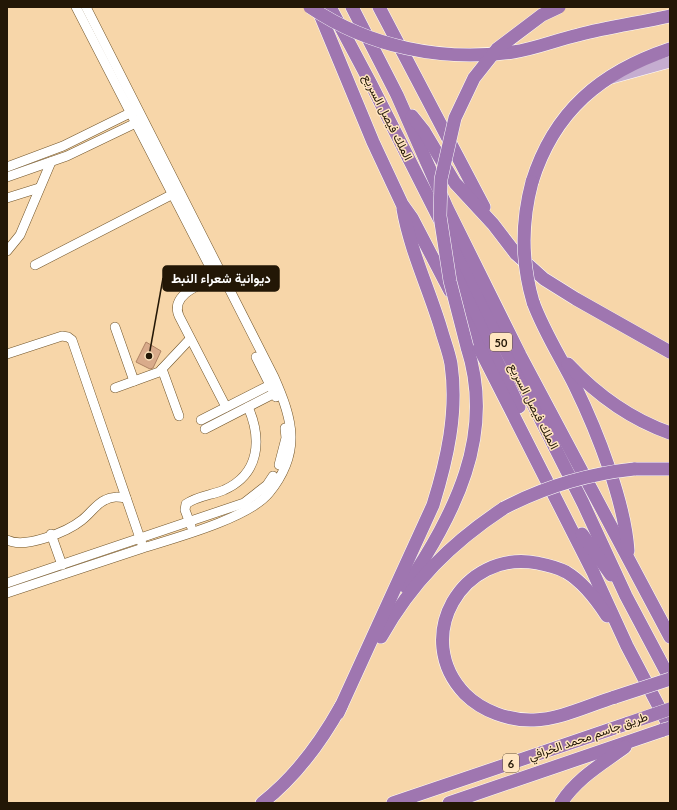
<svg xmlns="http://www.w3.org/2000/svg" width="677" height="810" viewBox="0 0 677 810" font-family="Lato,Vazirmatn,sans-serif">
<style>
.building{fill:#d9ab8b;stroke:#af8364}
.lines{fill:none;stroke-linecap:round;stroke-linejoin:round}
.minor-casing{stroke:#71552a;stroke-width:10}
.major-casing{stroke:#fff;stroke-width:12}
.highway-casing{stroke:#fff;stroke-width:14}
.minor{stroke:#fff;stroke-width:9}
.major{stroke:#c5add0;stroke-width:11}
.highway{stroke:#9f76b0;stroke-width:13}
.highway-bridge-casing{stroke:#fff;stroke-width:14;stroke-linecap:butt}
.highway-bridge{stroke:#9f76b0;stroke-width:13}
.labels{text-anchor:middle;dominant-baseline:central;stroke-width:3;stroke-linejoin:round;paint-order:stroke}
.shield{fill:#ffe5c0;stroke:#65553e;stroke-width:1}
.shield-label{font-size:11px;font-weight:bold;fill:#231706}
.street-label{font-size:12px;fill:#231706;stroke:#ffe5c0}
.leader{fill:none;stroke:#231706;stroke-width:1.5}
.callout-dot{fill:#231706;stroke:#ffe5c0;stroke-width:1.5}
.callout{fill:#231706;stroke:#231706;stroke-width:1.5}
.callout-label{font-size:13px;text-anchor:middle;font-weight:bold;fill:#fff}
</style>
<rect width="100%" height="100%" fill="#f7d6a9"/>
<!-- building -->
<path class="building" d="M146 342 161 351 153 368 150 369 136 362Z"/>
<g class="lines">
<!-- minor casing -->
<g class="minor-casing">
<g id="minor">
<path d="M76 7 212 271"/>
<path d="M7 167 63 146 134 111"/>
<path d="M7 177 67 156 140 121"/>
<path d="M7 198 39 188"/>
<path d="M7 251 20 235 51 162"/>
<path d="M35 265 177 192"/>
<path d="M221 275C205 283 169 293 179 316L226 407"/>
<path d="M115 327 134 381"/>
<path d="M7 354 62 336 68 337 72 340 142 544"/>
<path d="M256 357 276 397"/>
<path d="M162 369 179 416"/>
<path d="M115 388 159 372 190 339"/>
<path d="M201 420 270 385"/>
<path d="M205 429 275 393"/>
<path d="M279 465 286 438 285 428"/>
<path d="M191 526 185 510 186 504C197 496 212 495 224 490 260 474 262 439 248 407"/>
<path d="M51 534 62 565"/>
<path d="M7 540C25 549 67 532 82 520 90 514 96 504 105 500 112 496 119 497 126 498"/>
<path d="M7 583 244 503 267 485 273 476"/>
<path d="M7 593C52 578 97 563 143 548 175 538 249 518 269 493 302 452 293 420 274 377L86 7"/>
</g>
</g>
<!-- major casing -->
<g class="major-casing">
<path id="major" d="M612 78 670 62"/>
</g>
<!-- highway casing -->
<g class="highway-casing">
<g id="highway">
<path d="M317 7 373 142 402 204 412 218 450 291"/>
<path d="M330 7 371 84 583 503 626 596 670 679"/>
<path d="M352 7 397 95 447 208 520 355 670 637"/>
<path d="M379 7 484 207"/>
<path d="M412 116 424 131 455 183 493 224 516 254 544 279 576 299 670 352"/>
<path d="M532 182C554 111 601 72 670 49"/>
<path d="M448 259 519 407"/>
<path d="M533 302C544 332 561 358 575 386 597 431 625 502 628 551"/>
<path d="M461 312 593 572 627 646 670 728"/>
<path d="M568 364C597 395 630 419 670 433"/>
<path d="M634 469H670"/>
<path d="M582 534 611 575"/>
<path d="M406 587C454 514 496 436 467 347"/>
<path d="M607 616C596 599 583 582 566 572 557 567 547 565 537 563 462 549 411 638 465 694 482 711 509 721 534 720 561 719 589 705 615 697"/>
<path d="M381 637C412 582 451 543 504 508"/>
<path d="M338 713 433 505C447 460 458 412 451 364 449 352 444 340 441 329 429 289 410 250 403 209"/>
<path d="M262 803C294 778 321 742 341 706"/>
<path d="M393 803 629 723"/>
<path d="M449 803 663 730"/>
<path d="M561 803C577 778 602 764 625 747"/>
</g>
</g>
<!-- minor -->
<use href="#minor" class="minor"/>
<!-- major -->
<use href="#major" class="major"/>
<!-- highway -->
<use href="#highway" class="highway"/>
<!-- highway-bridge casing -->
<g class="highway-bridge-casing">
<g id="highway-bridge">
<path d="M310 7C369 47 442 62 513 52 535 49 556 40 578 35 608 27 639 23 670 16"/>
<path d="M532 182C521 223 521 261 533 302"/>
<path d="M467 347 450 281 440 216 441 179 455 118 474 78 497 49 542 15 559 7"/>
<path d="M504 508C546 486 587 474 634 469"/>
<path d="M615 697 670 679"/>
<path d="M629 723 670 709"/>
<path d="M663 730 670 728"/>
</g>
</g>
<!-- highway-bridge -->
<use href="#highway-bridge" class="highway-bridge"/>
</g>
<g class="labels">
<!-- shield labels -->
<g class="shield">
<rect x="490" y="333" width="22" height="18" rx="3"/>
<rect x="503" y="754" width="16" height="18" rx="3"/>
</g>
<g class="shield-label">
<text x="501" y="342">50</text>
<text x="511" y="763">6</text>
</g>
<!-- street labels -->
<g class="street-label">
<text transform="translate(388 117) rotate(63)">الملك فيصل السريع</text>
<text transform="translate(534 406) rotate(63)">الملك فيصل السريع</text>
<text transform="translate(588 736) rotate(-19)">طريق جاسم محمد الخرافي</text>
</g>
</g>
<!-- callouts -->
<path class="leader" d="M149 356L163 278"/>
<circle class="callout-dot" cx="149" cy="356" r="4"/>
<rect class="callout" x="163" y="266" width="116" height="25" rx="4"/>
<g class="callout-label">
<text x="221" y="283">ديوانية شعراء النبط</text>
</g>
<!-- border -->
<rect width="677" height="810" fill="none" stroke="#231706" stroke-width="16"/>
</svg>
